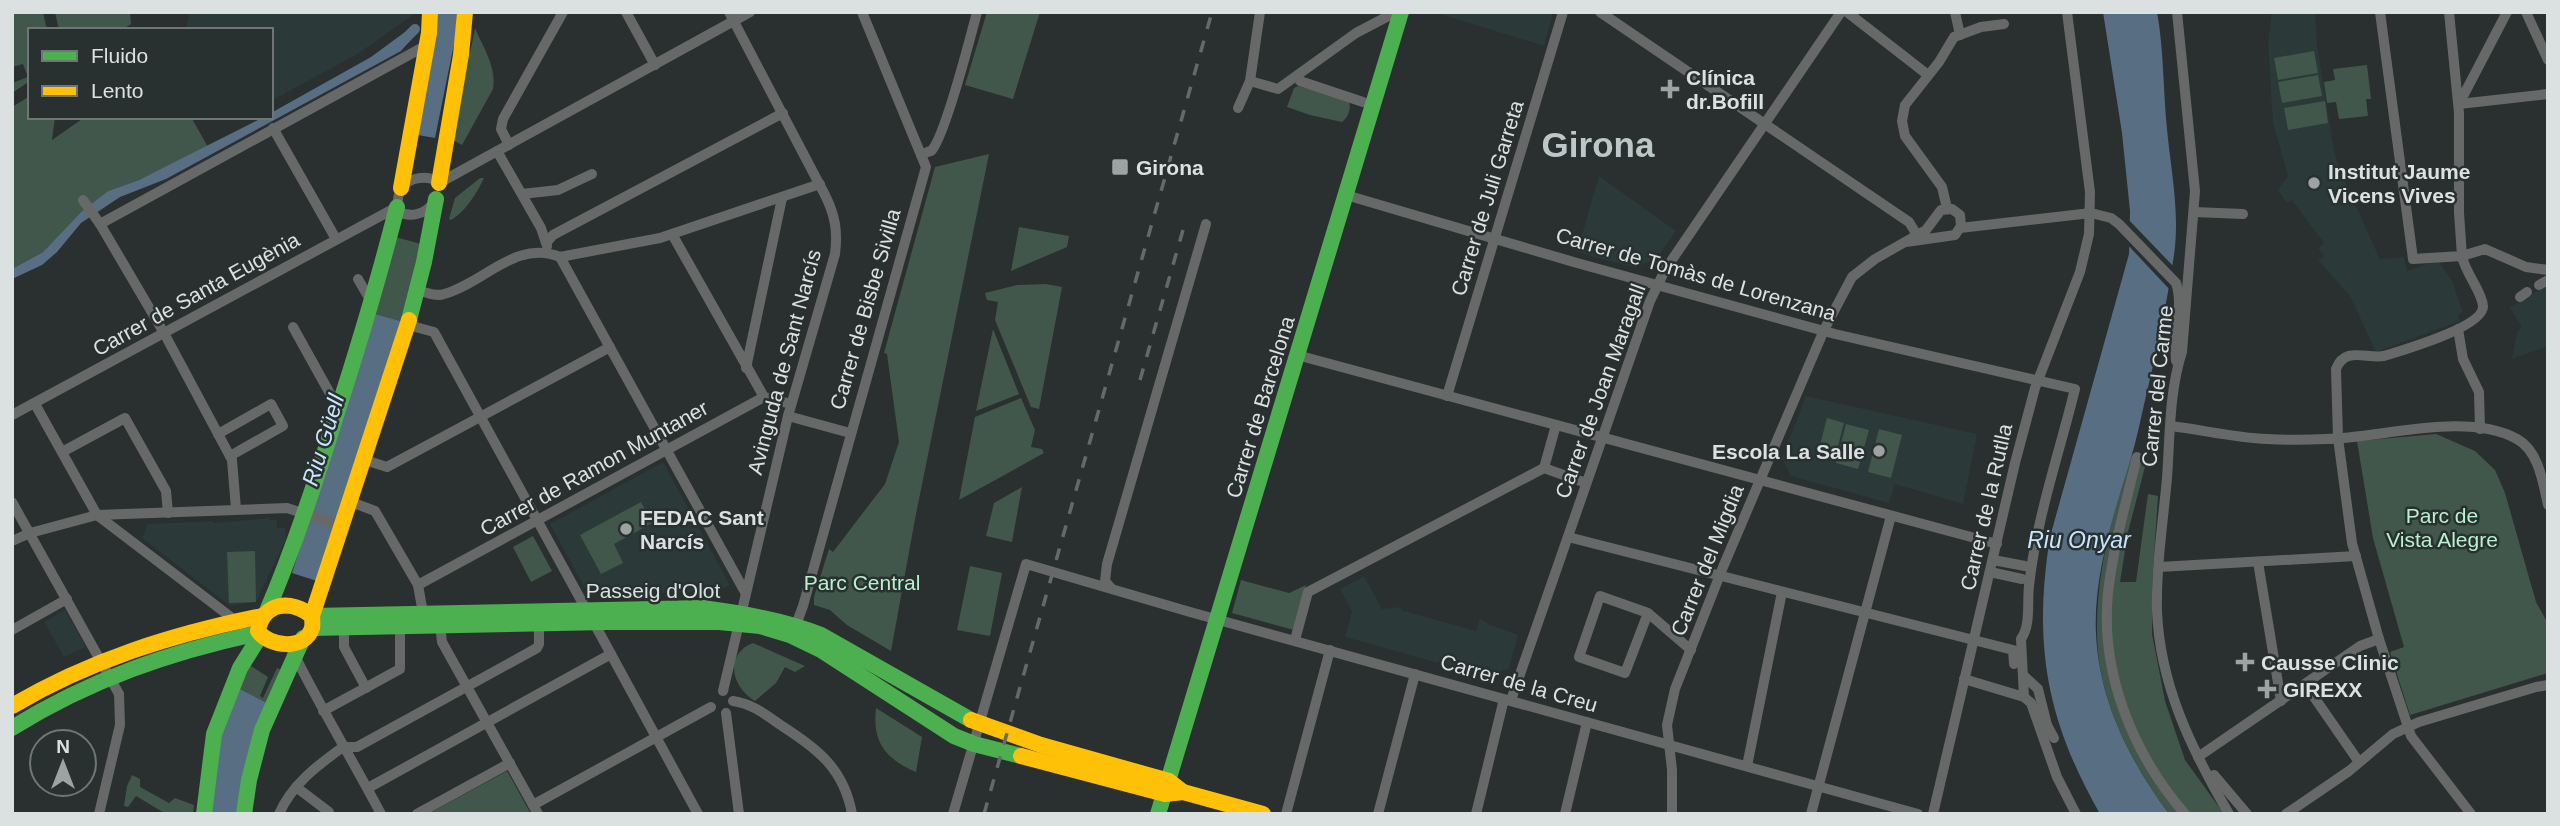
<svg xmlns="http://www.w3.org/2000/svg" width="2560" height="826" viewBox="0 0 2560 826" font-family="Helvetica,sans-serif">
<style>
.built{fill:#2b3939}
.green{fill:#42574b}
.water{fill:#586e83}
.pier{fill:#2a2f2f}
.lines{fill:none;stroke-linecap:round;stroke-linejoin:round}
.canal{stroke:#586e83;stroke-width:10}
.street{stroke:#676969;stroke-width:10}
.fast{stroke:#4caf50;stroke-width:16}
.slow{stroke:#ffc107;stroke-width:16}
.rail{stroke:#666969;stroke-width:3.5;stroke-dasharray:12 12;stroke-linecap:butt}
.poi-dot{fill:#9da2a2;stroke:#293030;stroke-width:2.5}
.labels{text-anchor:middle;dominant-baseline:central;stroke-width:5;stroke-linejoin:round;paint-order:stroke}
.poi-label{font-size:21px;font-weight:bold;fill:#dbe0e0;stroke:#293030;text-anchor:start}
.street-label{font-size:21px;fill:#dbe0e0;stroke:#293030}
.park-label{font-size:21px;fill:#b7f1ce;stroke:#293030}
.water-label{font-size:23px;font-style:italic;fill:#cbe5ff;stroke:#293030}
.town-label{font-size:35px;font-weight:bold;fill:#bec7c7;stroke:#293030}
</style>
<rect width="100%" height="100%" fill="#2a2f2f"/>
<!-- built -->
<g class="built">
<path d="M189 12H417L359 53 271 101V30H186Z"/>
<path d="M1434 12H1553L1544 46Z"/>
<path d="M2272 12H2315L2317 45 2334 151 2338 165 2368 233 2380 259 2404 257 2407 271 2438 260 2452 281 2463 312 2458 315 2460 321 2376 352 2350 296 2318 260 2324 256 2318 248 2324 243 2292 200 2287 203 2278 190 2288 176 2273 123 2268 43Z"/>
<path d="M1599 176 1676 231 1656 259 1635 268 1577 252Z"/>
<path d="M2548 284V346L2512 359 2517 332 2522 327 2510 308Z"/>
<path d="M1806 396 1977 434 1963 504 1895 484 1889 503 1791 476 1782 458Z"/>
<path d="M663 462 730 585 715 592 588 594 550 524Z"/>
<path d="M270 518V520H277V528H285L286 539 256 602 230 606 142 538 148 524 213 521V523Z"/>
<path d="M1364 576 1382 609 1402 607 1401 610 1476 631 1480 618 1488 624 1518 635 1509 668 1489 677 1345 637 1352 612 1340 589Z"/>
<path d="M65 610 86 647 64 657 44 622Z"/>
</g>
<!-- green -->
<g class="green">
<path d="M12 12H43L47 30H30V81L12 93V83L28 77 23 64 12 67Z"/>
<path d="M55 12H130L131 24 121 30H59Z"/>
<path d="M987 12H1040L1013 99 965 85Z"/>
<path d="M475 28C483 47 497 68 493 89L462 145 453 140Z"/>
<path d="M2314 51 2318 73 2278 80 2274 58Z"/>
<path d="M2367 65 2371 99H2366L2368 116 2339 119 2336 102 2327 103 2324 82 2335 80 2333 69Z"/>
<path d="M2318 75 2322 96 2282 103 2278 82Z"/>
<path d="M1298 86 1349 100C1351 109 1349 116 1342 122L1310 115 1287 107 1294 88Z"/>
<path d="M30 96V117H55L52 140 85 117H191L208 147 139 180 108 191 81 212 43 252 12 269V107Z"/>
<path d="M2325 101 2328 123 2288 130 2284 108Z"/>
<path d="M989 154 916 514 891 651 847 625 830 610 814 605V597L829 549 833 552 885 484 899 442 887 354 884 353 935 167Z"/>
<path d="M480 178H484C477 193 465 212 451 220L449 219 455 198Z"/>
<path d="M1019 227 1069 236 1067 247 1011 271Z"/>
<path d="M395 237 425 245 404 322 375 314Z"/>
<path d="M1046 284 1062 287 1039 409 1031 407 995 320 998 302 987 300 985 293 1017 285Z"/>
<path d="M993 329 1019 394 976 411Z"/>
<path d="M1021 398 1035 430 1031 447 1042 449 1044 453 959 500 975 417Z"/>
<path d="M1827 418 1844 423 1835 457 1818 453Z"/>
<path d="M1846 424 1869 430 1858 469 1836 463Z"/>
<path d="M1879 429 1902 435 1891 478 1868 472Z"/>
<path d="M2436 434 2475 451 2495 470 2505 493 2536 602 2546 620 2548 673 2410 715 2390 652 2404 647 2373 538 2357 441Z"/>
<path d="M2131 456 2146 463 2128 532 2120 582H2136L2148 494 2158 496 2152 585V634L2165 701 2185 760 2224 814H2169C2141 775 2116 733 2104 686 2085 615 2108 524 2131 456Z"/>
<path d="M1022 487 1012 542 986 536 994 503Z"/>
<path d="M641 502 652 523 614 544 623 563 601 574 580 535Z"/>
<path d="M533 536 552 571 531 582 513 547Z"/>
<path d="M255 551 256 602 229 603 227 552Z"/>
<path d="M970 566 1002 573 990 636 957 630Z"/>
<path d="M1241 580 1289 593 1306 585 1294 630 1232 613Z"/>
<path d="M753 643 805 666 795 672 785 667 776 683 755 701C731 687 724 654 753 643Z"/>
<path d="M248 664 268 677 260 696 263 698 277 668 282 670 267 703 236 687Z"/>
<path d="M876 708 922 737 916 772C886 759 872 743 876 708Z"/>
<path d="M507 771 531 814H428Z"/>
<path d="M132 775 140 779V787L169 803 175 798 194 805 193 814H166L136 796 128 807 124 806 127 786Z"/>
</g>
<!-- water -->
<g class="water">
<path d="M437 12H457L455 39 435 138 418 135Z"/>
<path d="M2103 12H2157C2164 50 2163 90 2167 129 2171 171 2180 213 2174 255 2167 303 2157 350 2146 396 2141 417 2137 438 2131 458 2114 512 2093 577 2096 634 2099 701 2130 761 2169 814H2100C2046 719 2033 644 2050 537L2129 254 2130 211 2122 133Z"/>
<path d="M405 32 412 38 401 51 166 179 120 197 81 223 57 252 42 265 12 279V269L43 252 81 212 108 191 139 180 264 117H271V113L371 57Z"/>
<path d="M375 314 404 322 317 581 292 573Z"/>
<path d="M236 687 267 703 237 814H209L216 751Z"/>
</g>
<!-- pier -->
<path class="pier" d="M2126 217 2175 268 2171 291 2126 243Z"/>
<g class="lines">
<!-- canal -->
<path class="canal" d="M399 45 415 29"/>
<!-- street -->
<g class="street">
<path d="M626 12 655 65"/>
<path d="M1600 12 1903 218 1909 222 1917 235"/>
<path d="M1847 12 1928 75"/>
<path d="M1955 12 1960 35"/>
<path d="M2177 12 2195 191 2182 352C2169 392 2170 437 2167 478 2163 522 2156 567 2157 611 2160 686 2192 750 2229 814"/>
<path d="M2380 12 2413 259 2462 256 2459 213V113L2449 12"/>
<path d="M2526 12 2548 60"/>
<path d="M1250 81 1278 89 1356 33 1396 12"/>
<path d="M1300 81 1363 102"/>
<path d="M2459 104 2507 12"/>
<path d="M2459 104 2548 94"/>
<path d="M1238 108 1250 81 1260 12"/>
<path d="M273 128 336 239"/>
<path d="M509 145 501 129 503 119 563 12"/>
<path d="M497 151 541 228 547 246"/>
<path d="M921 155C922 154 930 151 931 151 944 139 971 35 977 12"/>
<path d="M439 183 750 12"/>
<path d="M522 194 558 190 592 174"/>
<path d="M1346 195 1577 263 1835 334 2075 389C2059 454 2036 520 2029 586 2027 603 2031 625 2021 639L2024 697 2031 703 2057 777 2076 814"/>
<path d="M83 200 100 224 164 333 232 460 236 509"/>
<path d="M1947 208 1942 187 1905 136 1902 121 1905 105 1939 62 1954 37 1981 27 2004 24"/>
<path d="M397 211C410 218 425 215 434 202"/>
<path d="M2194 212 2243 214"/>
<path d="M100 224 427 45"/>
<path d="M1960 228 2091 213 2111 218 2119 224 2176 283C2184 306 2173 336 2176 361"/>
<path d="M672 234 764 397"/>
<path d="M547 242 553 235 783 113"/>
<path d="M560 257 660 238 820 184"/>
<path d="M358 279 372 303"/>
<path d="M2539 285 2548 280"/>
<path d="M417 290C425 292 436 297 444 294 484 283 516 239 560 257L745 592"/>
<path d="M2520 297 2527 292"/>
<path d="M408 325 434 332 587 611"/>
<path d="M293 327 338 408"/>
<path d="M2458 329 2463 359 2479 392 2480 429"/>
<path d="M1297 355 1997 544"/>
<path d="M746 368 782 198"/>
<path d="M1447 396 1563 12"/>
<path d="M35 404 97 515 236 621"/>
<path d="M12 415 397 207C398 201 398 193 401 189 408 177 429 174 439 183"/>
<path d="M788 416 850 433"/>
<path d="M2171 426C2203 430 2235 438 2267 439 2286 440 2306 440 2326 439 2381 438 2466 411 2517 439 2539 451 2543 483 2548 505"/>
<path d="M218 434 271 404 283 426 230 456"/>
<path d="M62 452 125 418 166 491 168 513"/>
<path d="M2137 457C2126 502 2113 548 2108 593 2100 673 2133 754 2185 814"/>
<path d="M365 460 387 467 610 347"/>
<path d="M1544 468 1586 483"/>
<path d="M1544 468 1556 425"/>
<path d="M12 502 119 694 120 725 99 814"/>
<path d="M351 502 375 511 418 585 423 613"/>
<path d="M1568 537 2013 650 2014 664"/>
<path d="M12 541 30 533 97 515 287 508 340 525"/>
<path d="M1993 560 2025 566"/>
<path d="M2258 562 2281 701"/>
<path d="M2159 567 2356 556"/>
<path d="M1990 572 2022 579"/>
<path d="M418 585 764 397 791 404"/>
<path d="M1111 588 1105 581 1107 564 1206 224"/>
<path d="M1648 613 1625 673 1579 657 1600 596 1648 613 1691 650"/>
<path d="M594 623 698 814"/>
<path d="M440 624 442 642 538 814"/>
<path d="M796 625 803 606 926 167 862 12"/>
<path d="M344 626V647L366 688"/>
<path d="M12 630 67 599"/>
<path d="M1295 640 1308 592 1544 468"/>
<path d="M295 656C322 710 353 761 381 814"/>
<path d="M2023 675 2038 689 2047 725 2054 738"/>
<path d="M1964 679 2024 697"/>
<path d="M2305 684 2359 762"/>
<path d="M723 691 788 416 835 254C838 231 835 215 825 195L729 12"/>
<path d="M1511 700 1650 301 1665 270 1841 12"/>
<path d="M733 701C753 704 766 715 782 726 818 749 844 769 852 814"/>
<path d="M323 711 400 669V625"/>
<path d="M726 713 739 814"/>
<path d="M343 747H357L537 648 539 644V624"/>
<path d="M2198 757 2360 646 2379 639"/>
<path d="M1747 766 1782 592"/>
<path d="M2214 775 2247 814"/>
<path d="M296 787 329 812"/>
<path d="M368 788 611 654"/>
<path d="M533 805 711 707"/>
<path d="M279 814C292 784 318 765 343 747"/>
<path d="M417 814 510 763"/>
<path d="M953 814 1026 564 1190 612 1918 814"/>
<path d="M1286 814 1330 650"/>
<path d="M1378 814 1415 674"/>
<path d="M1476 814 1504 699"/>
<path d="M1565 814 1587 722"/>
<path d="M1672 814V770L1667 725 1675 689 1723 567 1824 330 1852 277 1875 259 1926 230 1941 210 1952 209 1960 215 1961 226 1955 235 1906 242"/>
<path d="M1811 814 1891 516"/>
<path d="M1933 814 2015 463 2035 388 2080 272 2089 234 2090 192 2067 12"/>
<path d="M2286 814 2349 771 2393 734 2419 722 2536 687 2548 685"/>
<path d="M2471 814 2411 736 2379 639 2352 543 2338 438 2336 369C2345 346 2366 359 2384 356 2403 350 2484 327 2483 306 2482 291 2465 273 2462 256L2485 249 2526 267 2548 270"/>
</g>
<!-- fast -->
<g class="fast">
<path d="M409 320 424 262 436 199"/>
<path d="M267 611C294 548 315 484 335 419 358 348 379 278 397 207"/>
<path d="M312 616 703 608C744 614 783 620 821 635L971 720"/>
<path d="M312 628 607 622H719L760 626 790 635 821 650 954 736 974 744 1021 756"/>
<path d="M12 728C89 680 170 652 259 633"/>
<path d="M204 814 214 734 240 668 260 636"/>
<path d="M244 814 249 780 262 730 303 638"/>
<path d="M1158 814 1401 12"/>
</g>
<!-- slow -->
<g class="slow">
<path d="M439 183 461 55 465 12"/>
<path d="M401 188 429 33 430 12"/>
<path d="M312 616C291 599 263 602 258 631 269 647 305 651 312 628 313 624 312 620 312 616L409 320"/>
<path d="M12 706C90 660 173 634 262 616"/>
<path d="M971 720 1041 745 1169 781 1183 792"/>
<path d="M1021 756 1165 794 1183 792 1263 814"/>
</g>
<!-- rail -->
<g class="rail">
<path d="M1140 380 1185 223"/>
<path d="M984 814 1212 12"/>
</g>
</g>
<!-- markers -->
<g class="poi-dot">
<path d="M1666.5 78.5h7v7h7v7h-7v7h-7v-7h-7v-7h7z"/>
<rect x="1111" y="158" width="18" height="18" rx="3.5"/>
<circle cx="2314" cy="183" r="7"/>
<circle cx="1879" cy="451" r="7"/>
<circle cx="626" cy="529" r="7"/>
<path d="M2241.5 651.5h7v7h7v7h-7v7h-7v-7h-7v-7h7z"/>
<path d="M2263.5 678.5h7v7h7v7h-7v7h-7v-7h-7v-7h7z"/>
</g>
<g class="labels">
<!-- poi labels -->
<g class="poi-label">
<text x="1686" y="77">Clínica<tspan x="1686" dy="24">dr.Bofill</tspan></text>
<text x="1136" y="167">Girona</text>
<text x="2328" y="171">Institut Jaume<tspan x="2328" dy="24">Vicens Vives</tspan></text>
<text x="1865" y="451" text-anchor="end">Escola La Salle</text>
<text x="640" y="517">FEDAC Sant<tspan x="640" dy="24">Narcís</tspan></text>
<text x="2261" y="662">Causse Clinic</text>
<text x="2283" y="689">GIREXX</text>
</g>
<!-- street labels -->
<g class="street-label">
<text transform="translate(1487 198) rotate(-73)">Carrer de Juli Garreta</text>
<text transform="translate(1696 274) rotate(16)">Carrer de Tomàs de Lorenzana</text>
<text transform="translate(196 294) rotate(-29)">Carrer de Santa Eugènia</text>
<text transform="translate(865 309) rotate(-74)">Carrer de Bisbe Sivilla</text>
<text transform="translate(784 362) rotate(-75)">Avinguda de Sant Narcís</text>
<text transform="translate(2157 386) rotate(-84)">Carrer del Carme</text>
<text transform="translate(1600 391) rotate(-70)">Carrer de Joan Maragall</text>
<text transform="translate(1260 407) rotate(-73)">Carrer de Barcelona</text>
<text transform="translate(594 468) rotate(-29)">Carrer de Ramon Muntaner</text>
<text transform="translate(1986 507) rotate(-77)">Carrer de la Rutlla</text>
<text transform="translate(1707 560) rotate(-68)">Carrer del Migdia</text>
<text x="653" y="590">Passeig d'Olot</text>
<text transform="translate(1519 683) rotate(16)">Carrer de la Creu</text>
</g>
<!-- park labels -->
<g class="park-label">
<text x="2442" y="515">Parc de<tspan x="2442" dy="24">Vista Alegre</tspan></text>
<text x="862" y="582">Parc Central</text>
</g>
<!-- water labels -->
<g class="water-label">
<text transform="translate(323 440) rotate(-73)">Riu Güell</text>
<text x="2079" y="540">Riu Onyar</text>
</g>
<!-- town labels -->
<g class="town-label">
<text x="1598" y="144">Girona</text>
</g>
</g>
<!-- border -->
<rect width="2560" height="826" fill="none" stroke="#dbe0e0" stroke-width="28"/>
<!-- legend -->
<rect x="28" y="28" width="245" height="91" fill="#293030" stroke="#707676" stroke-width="2"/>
<rect x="42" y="51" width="35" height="10" fill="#4caf50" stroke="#707676" stroke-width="2"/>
<text x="91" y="63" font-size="21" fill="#dbe0e0">Fluido</text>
<rect x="42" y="86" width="35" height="10" fill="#ffc107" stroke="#707676" stroke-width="2"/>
<text x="91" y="98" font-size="21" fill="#dbe0e0">Lento</text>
<!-- north arrow -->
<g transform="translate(63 763)"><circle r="33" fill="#293030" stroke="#707676" stroke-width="2"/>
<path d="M0-5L12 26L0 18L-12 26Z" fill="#9da2a2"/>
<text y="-10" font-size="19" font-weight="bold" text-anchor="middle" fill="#dbe0e0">N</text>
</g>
</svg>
